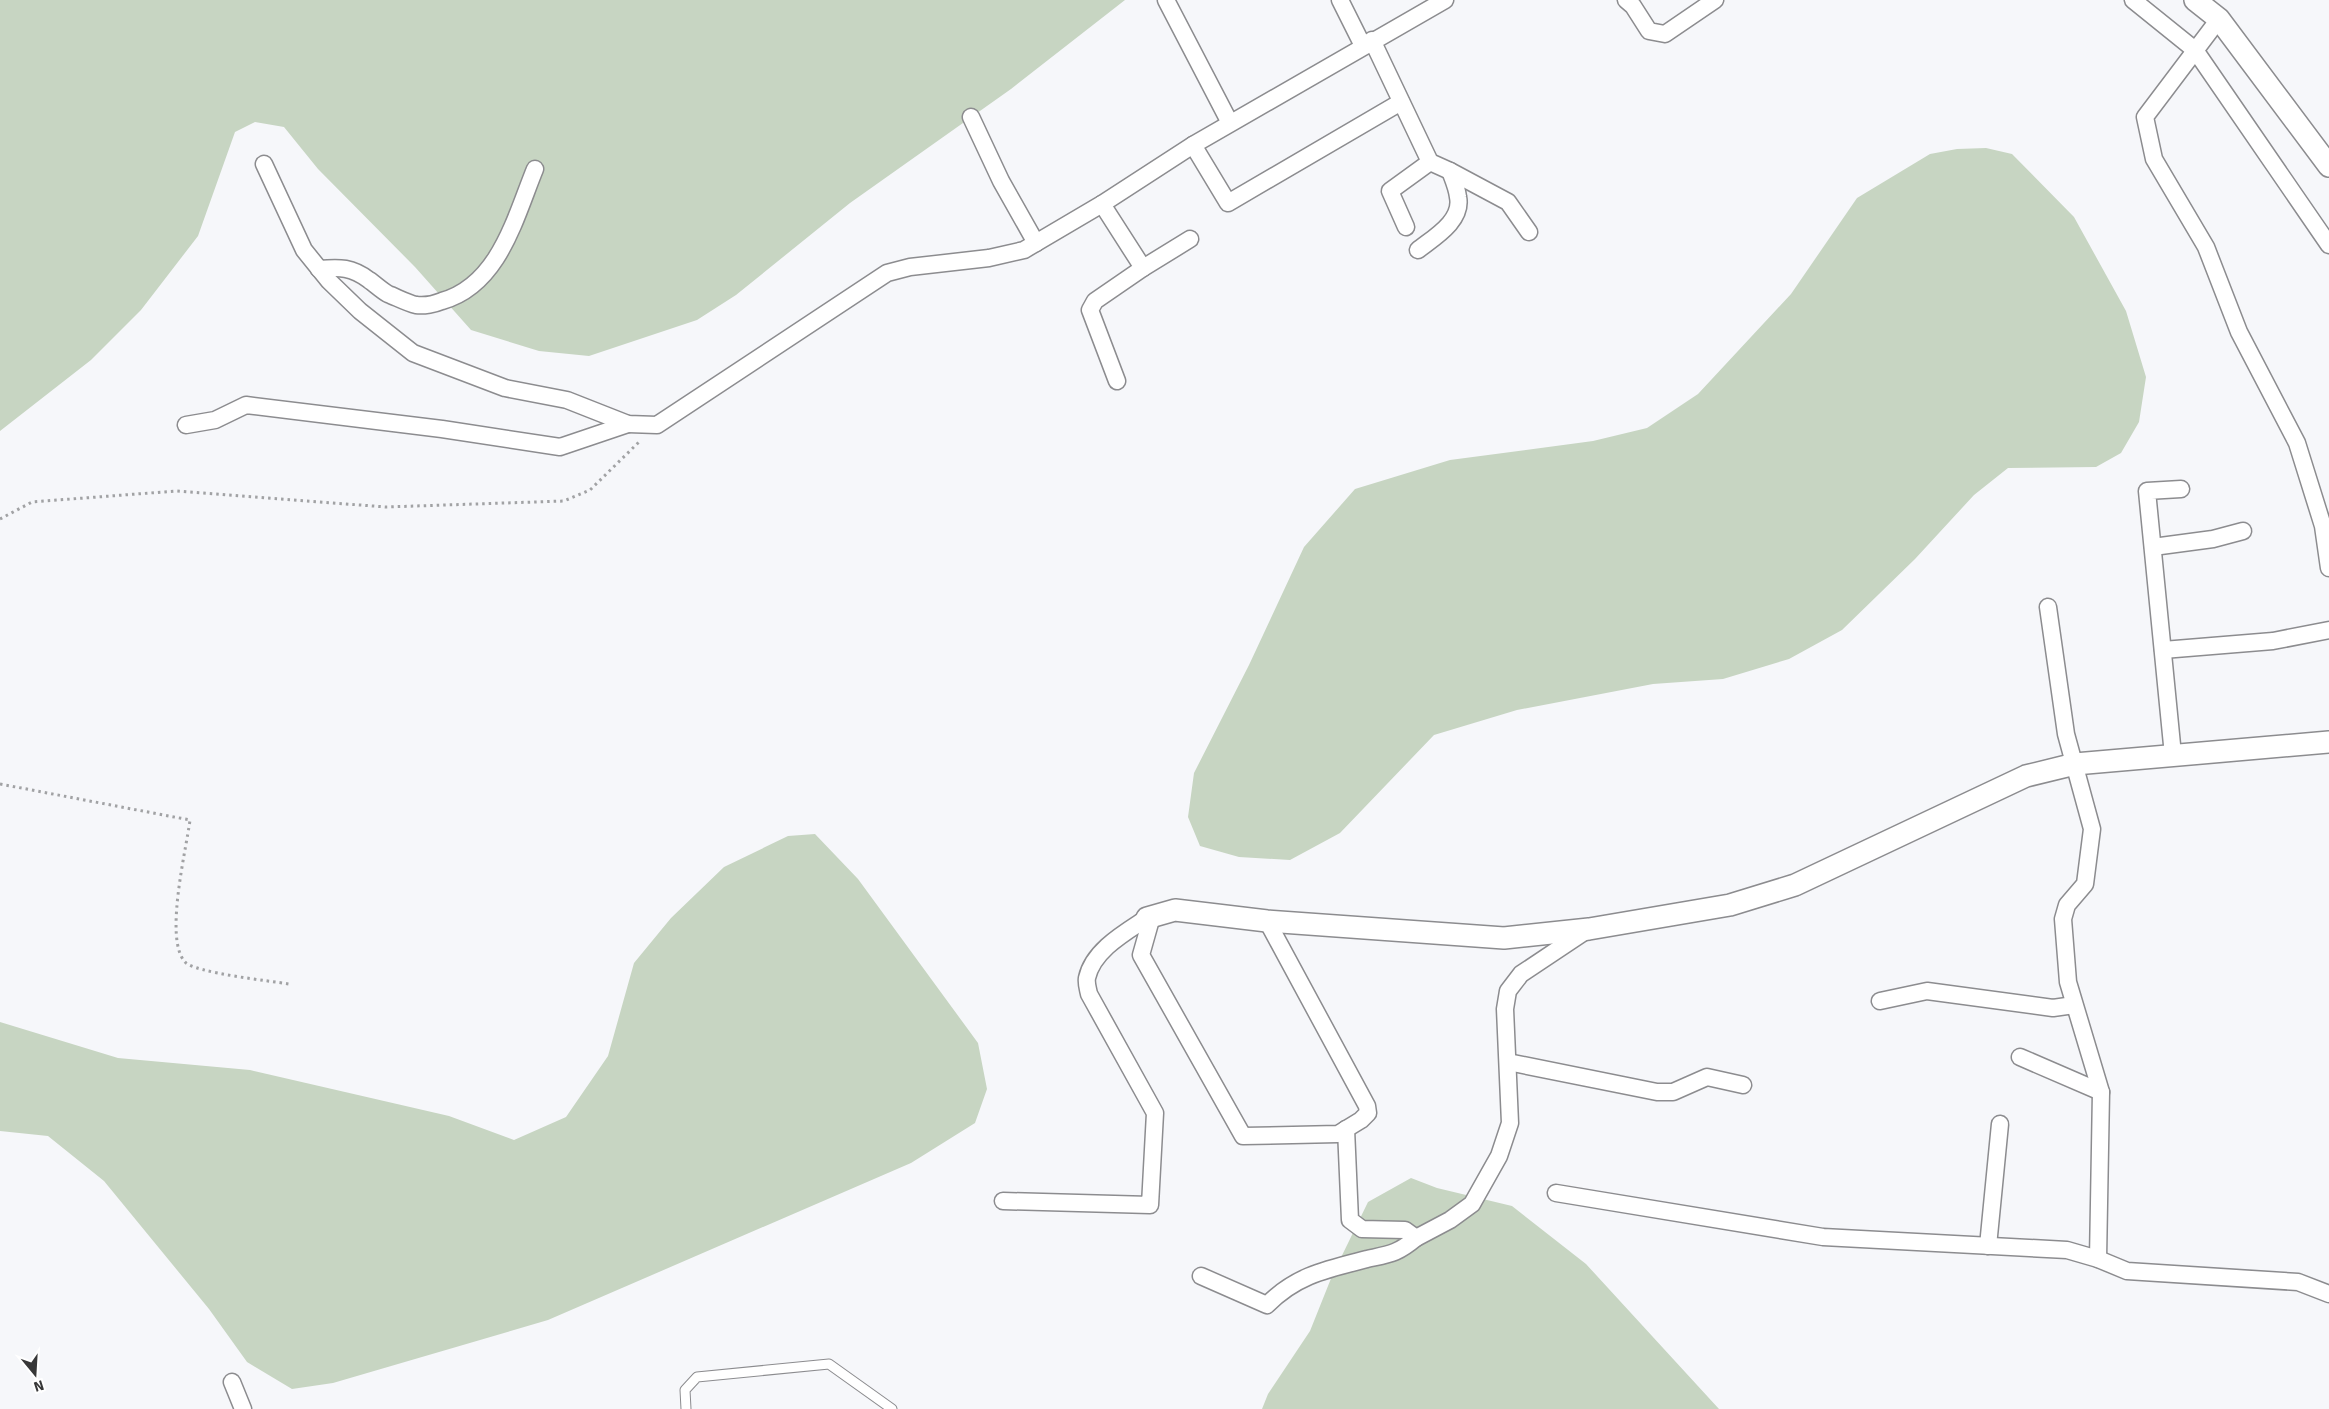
<svg xmlns="http://www.w3.org/2000/svg" width="2329" height="1409" viewBox="0 0 2329 1409" font-family="Signika,sans-serif">
<style>
.green{fill:#c7d5c2}
.lines{fill:none;stroke-linecap:round;stroke-linejoin:round}
.service-casing{stroke:#8c8c8f;stroke-width:11}
.minor-casing{stroke:#8c8c8f;stroke-width:19}
.tertiary-casing{stroke:#8c8c8f;stroke-width:24}
.path{stroke:#a1a2a4;stroke-width:3;stroke-dasharray:2.5 4;stroke-linecap:butt}
.service{stroke:#fff;stroke-width:9}
.minor{stroke:#fff;stroke-width:16}
.tertiary{stroke:#fff;stroke-width:21}
</style>
<rect width="100%" height="100%" fill="#f6f7fa"/>
<!-- green -->
<g class="green">
<path d="M0 0H1125L1011 89 850 203 736 295 697 320 589 356 539 351 471 330 415 267 318 169 284 127 255 122 235 132 198 236 141 310 91 360 0 431Z"/>
<path d="M1986 148 2012 154 2074 217 2126 311 2146 377 2139 422 2121 453 2096 467 2008 468 1974 495 1915 559 1842 630 1789 659 1723 679 1653 684 1517 710 1434 735 1340 833 1290 860 1239 857 1200 846 1188 817 1194 773 1249 665 1304 547 1355 489 1450 460 1593 441 1647 428 1698 394 1791 294 1857 198 1930 154 1957 149Z"/>
<path d="M815 834 858 879 978 1043 987 1089 975 1123 911 1163 548 1320 333 1383 292 1389 247 1362 209 1309 104 1181 48 1136 0 1131V1022L118 1058 250 1070 449 1116 514 1140 566 1117 608 1056 634 963 671 918 724 867 788 836Z"/>
<path d="M1411 1178 1437 1188 1512 1206 1586 1264 1719 1409H1262L1268 1394 1310 1331 1332 1276 1368 1202Z"/>
</g>
<g class="lines">
<!-- service casing -->
<g class="service-casing">
<path id="service" d="M686 1409 685 1390 697 1377 829 1364 892 1409"/>
</g>
<!-- minor casing -->
<g class="minor-casing">
<g id="minor">
<path d="M1166 0 1230 123"/>
<path d="M1340 0 1363 46"/>
<path d="M1626 0 1633 6 1649 31 1665 34 1715 0"/>
<path d="M2133 0 2195 50 2329 245"/>
<path d="M2219 19 2145 117 2154 159 2206 247 2239 332 2297 443 2323 526 2329 568"/>
<path d="M1372 40 1430 162 1450 171 1508 202 1529 232"/>
<path d="M971 117 1001 181 1036 243"/>
<path d="M1193 145 1228 203 1401 102"/>
<path d="M264 164 304 250 329 281 360 311 413 353 505 388 567 400 628 424 657 425 887 273 910 267 989 258 1024 250 1102 204 1193 145 1445 0"/>
<path d="M1102 204 1143 268 1095 301 1090 310 1117 381"/>
<path d="M1406 227 1390 191 1430 162"/>
<path d="M1418 250C1433 238 1463 221 1458 197 1457 188 1453 179 1450 171"/>
<path d="M1143 268 1190 239"/>
<path d="M319 269C340 267 352 267 369 280 375 284 381 290 388 294 396 297 407 303 416 305 424 306 435 304 442 301 499 285 515 218 535 169"/>
<path d="M186 425 215 420 246 405 442 429 560 447 628 424"/>
<path d="M2153 547 2213 539 2243 531"/>
<path d="M2048 607 2066 734 2092 829 2085 884 2067 905 2063 919 2068 982 2101 1092 2098 1259"/>
<path d="M2163 650 2273 641 2329 630"/>
<path d="M2173 755 2147 491 2181 489"/>
<path d="M1152 916 1141 955 1243 1136 1338 1134 1361 1120 1368 1113 1367 1106 1267 921"/>
<path d="M1880 1001 1927 991 2053 1008 2074 1005"/>
<path d="M2020 1057 2101 1092"/>
<path d="M1508 1062 1657 1092H1673L1707 1077 1743 1085"/>
<path d="M1556 1193 1823 1237 2067 1250 2098 1259 2127 1271 2298 1282 2329 1294"/>
<path d="M1003 1201 1150 1205 1155 1113 1089 994C1088 989 1086 983 1087 978 1093 950 1126 932 1147 918"/>
<path d="M1416 1238 1450 1220 1472 1204 1499 1156 1510 1123 1505 1009 1508 991 1521 974 1587 930"/>
<path d="M1988 1246 2000 1124"/>
<path d="M1201 1276 1267 1305C1296 1275 1328 1269 1367 1259 1390 1254 1397 1254 1416 1238L1405 1230 1362 1229 1350 1220 1346 1129"/>
<path d="M232 1382 243 1409"/>
</g>
</g>
<!-- tertiary casing -->
<g class="tertiary-casing">
<g id="tertiary">
<path d="M2195 0 2219 19 2329 166"/>
<path d="M1147 918 1175 910 1267 921 1504 938 1589 929 1730 905 1795 885 2026 776 2075 764 2329 742"/>
</g>
</g>
<!-- path -->
<g class="path">
<path d="M0 519 32 502 176 491 386 507 564 501 590 490 640 441"/>
<path d="M0 784 190 820C186 851 164 939 185 962 195 973 271 981 289 984"/>
</g>
<!-- service -->
<use href="#service" class="service"/>
<!-- minor -->
<use href="#minor" class="minor"/>
<!-- tertiary -->
<use href="#tertiary" class="tertiary"/>
</g>
<!-- north arrow -->
<g transform="translate(35 1374) rotate(162)" stroke="#ffffff" stroke-width="4" paint-order="stroke">
<path d="M0-4L9 19L0 12L-9 19Z" fill="#373738"/>
<text y="-8" font-size="14" font-weight="bold" text-anchor="middle" fill="#373738">N</text>
</g>
</svg>
